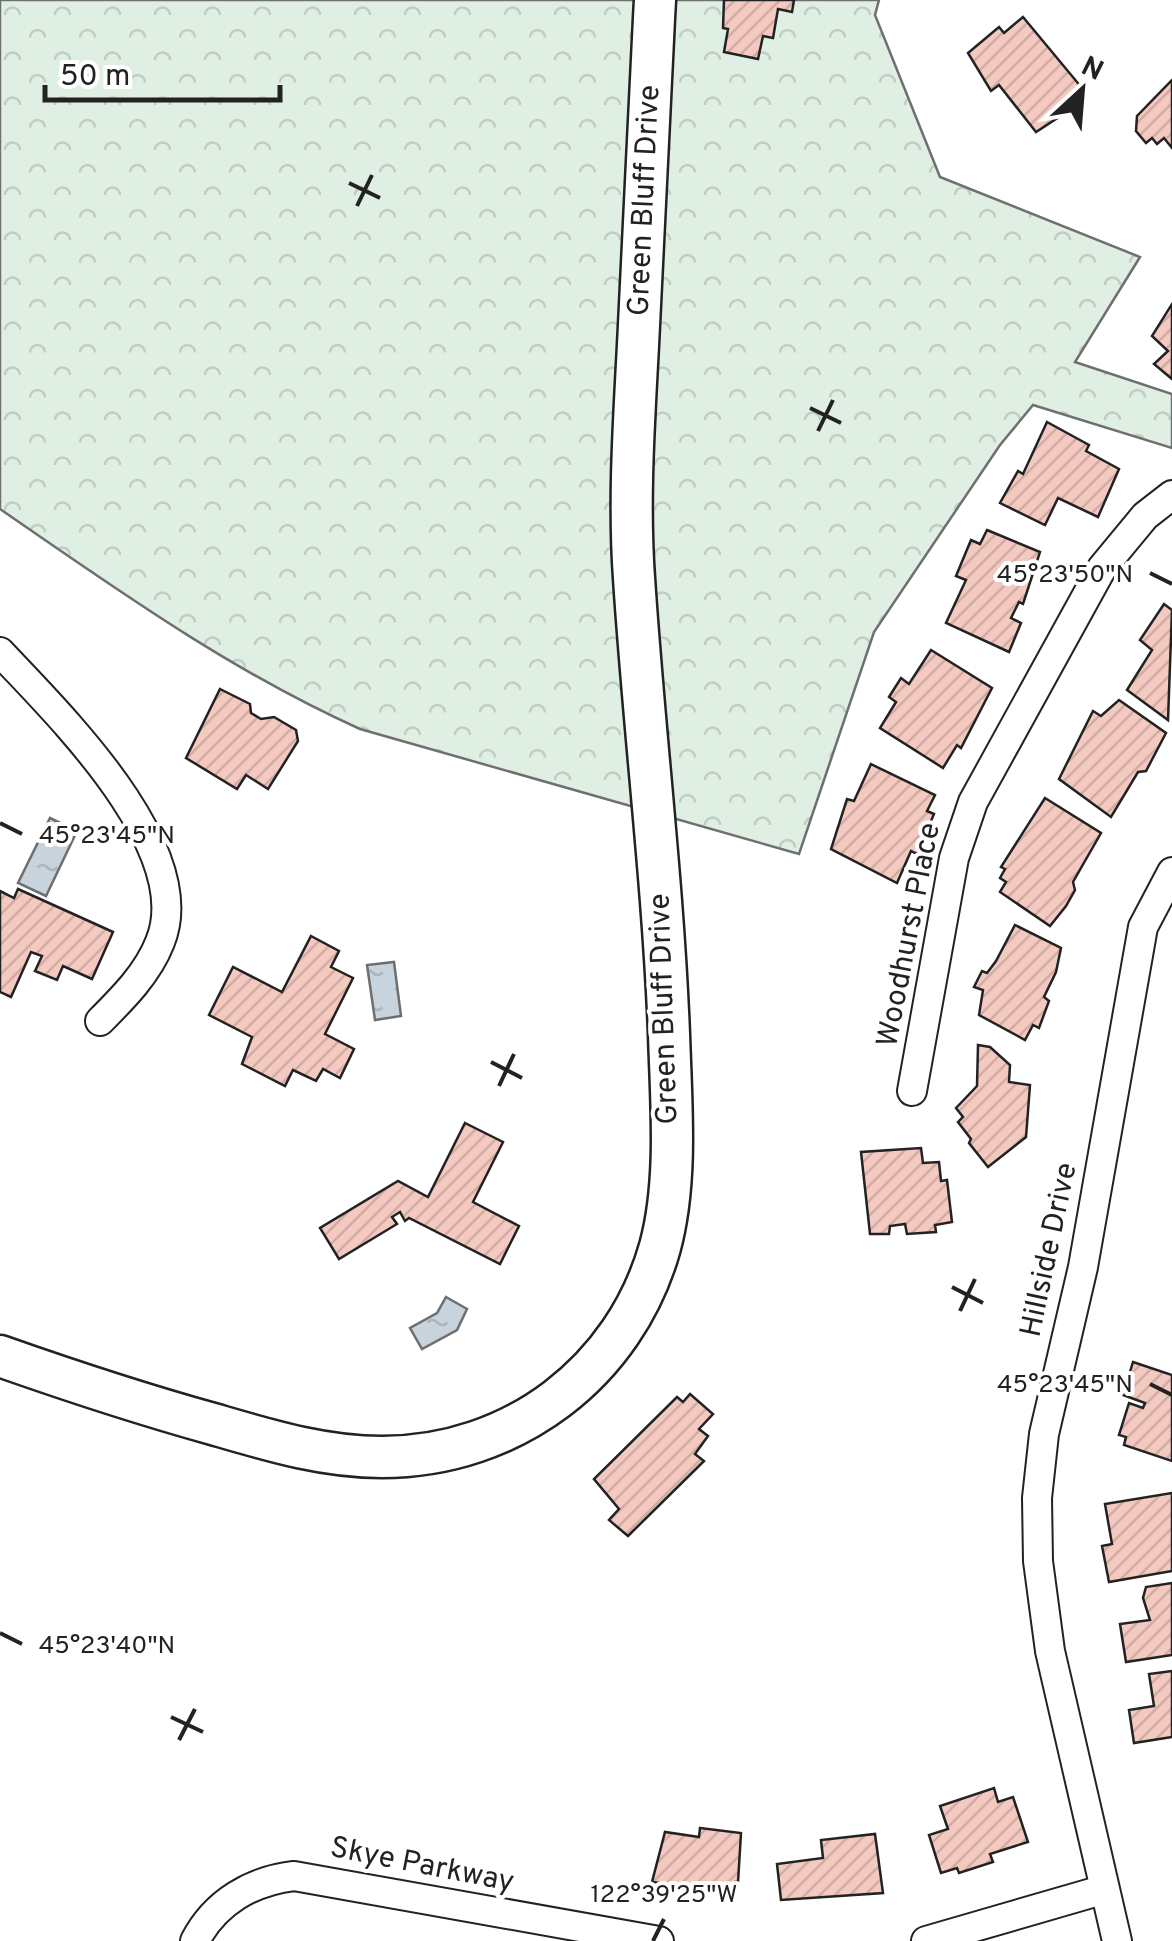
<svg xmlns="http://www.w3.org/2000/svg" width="1172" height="1941" viewBox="0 0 1172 1941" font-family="Overpass,sans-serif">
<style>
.forest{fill:url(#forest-crowns);stroke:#6f6f6f;stroke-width:2.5}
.water{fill:url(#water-ripples);stroke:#6f6f6f;stroke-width:2.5}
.building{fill:url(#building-hatch);stroke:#222;stroke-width:2.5}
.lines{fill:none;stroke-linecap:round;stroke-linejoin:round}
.street-casing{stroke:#222;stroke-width:32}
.secondary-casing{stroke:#222;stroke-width:45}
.street{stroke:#fff;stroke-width:28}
.secondary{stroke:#fff;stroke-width:40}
.ticks{fill:none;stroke:#222;stroke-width:4}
.labels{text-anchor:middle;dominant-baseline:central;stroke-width:8;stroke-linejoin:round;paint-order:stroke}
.street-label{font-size:30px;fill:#222;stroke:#fff}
.ticks-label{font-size:25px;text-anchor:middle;fill:#222;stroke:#fff;stroke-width:8;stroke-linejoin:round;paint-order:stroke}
</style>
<defs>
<pattern id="forest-crowns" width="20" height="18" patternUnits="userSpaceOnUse" patternTransform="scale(2.5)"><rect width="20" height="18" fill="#e0efe3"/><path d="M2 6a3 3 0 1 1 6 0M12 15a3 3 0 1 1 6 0" fill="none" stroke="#c0cdc2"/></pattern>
<pattern id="water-ripples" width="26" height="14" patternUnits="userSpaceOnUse" patternTransform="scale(2.5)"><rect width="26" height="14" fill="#c7d3dd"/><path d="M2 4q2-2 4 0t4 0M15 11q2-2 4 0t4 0" fill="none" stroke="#abb5bd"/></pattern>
<pattern id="building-hatch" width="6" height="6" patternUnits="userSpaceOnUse" patternTransform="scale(2.5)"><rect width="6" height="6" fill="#f3c9c0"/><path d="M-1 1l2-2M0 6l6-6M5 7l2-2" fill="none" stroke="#d0aca5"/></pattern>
</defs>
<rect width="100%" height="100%" fill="#fff"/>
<!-- forest -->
<path class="forest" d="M0 0H879L875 15 940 177 1140 257 1075 362 1172 394V448L1033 405 1000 445 874 632 799 854 360 729C231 671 116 589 0 509Z"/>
<!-- water -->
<g class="water">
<path d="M50 818 77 831 46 896 18 883Z"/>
<path d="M394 962 401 1016 375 1020 367 965Z"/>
<path d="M446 1297 467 1309 457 1330 422 1349 410 1328 437 1313Z"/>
</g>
<!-- building -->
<g class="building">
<path d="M724 0H794L792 12 778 9 773 38 763 36 758 59 724 52 728 29 723 28Z"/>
<path d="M1023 17 1082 88 1081 94 1056 114 1059 117 1036 132 999 85 991 91 968 53 999 27 1004 33Z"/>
<path d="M1172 80V148L1164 138 1157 144 1152 138 1146 143 1136 131 1137 116Z"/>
<path d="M1172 304V379L1154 364 1168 351 1152 336Z"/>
<path d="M1047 422 1089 445 1086 451 1119 469 1098 517 1058 498 1045 525 1000 503 1018 471 1023 474Z"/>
<path d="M987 530 1040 552 1023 604 1019 602 1011 618 1021 623 1009 652 946 623 966 580 956 576 971 540 980 544Z"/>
<path d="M1164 604 1172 610 1168 720 1127 690 1152 650 1140 640Z"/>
<path d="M931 650 992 688 961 748 957 745 943 768 880 728 896 702 889 697 901 678 909 684Z"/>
<path d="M220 689 250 704 251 713 261 719 274 717 296 730 298 741 268 789 246 775 237 789 186 758Z"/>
<path d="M1119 700 1166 733 1146 771 1138 772 1111 817 1059 779 1093 711 1101 716Z"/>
<path d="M871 764 935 795 927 811 934 814 917 854 911 851 897 883 831 849 847 799 854 801Z"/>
<path d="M1045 798 1101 833 1073 882 1075 890 1066 906 1050 926 1000 892 1006 882 1000 878 1005 869 1001 867Z"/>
<path d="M18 889 113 932 92 979 63 966 57 980 35 971 42 956 31 952 11 997 0 992V891L14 898Z"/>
<path d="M1015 925 1061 948 1056 972 1044 997 1049 1001 1039 1028 1033 1025 1025 1040 979 1015 983 990 974 987 982 971 987 973 996 961Z"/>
<path d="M311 936 339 951 331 967 353 978 325 1034 354 1049 340 1078 323 1069 316 1081 293 1070 285 1086 242 1064 252 1037 209 1015 233 967 282 992Z"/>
<path d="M978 1045 990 1047 1010 1065 1009 1082 1030 1085 1026 1137 988 1167 969 1143 971 1139 958 1122 963 1117 956 1108 977 1086Z"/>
<path d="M465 1123 503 1142 473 1202 519 1226 500 1264 409 1218 405 1221 400 1212 392 1217 397 1224 339 1259 320 1228 398 1181 428 1197Z"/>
<path d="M921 1148 923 1163 939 1162 941 1181 947 1180 952 1222 935 1225 936 1232 907 1234 905 1224 890 1226 889 1234H870L861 1152Z"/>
<path d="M1133 1362 1172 1375V1461L1124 1445 1126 1437 1119 1435 1129 1403 1143 1408 1145 1403 1123 1395Z"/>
<path d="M690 1394 713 1414 699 1429 708 1436 695 1454 704 1461 628 1536 609 1520 619 1509 594 1479 677 1397 683 1402Z"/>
<path d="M1172 1493V1571L1109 1582 1102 1546 1112 1544 1105 1504Z"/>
<path d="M1172 1583V1655L1126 1662 1120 1624 1150 1620 1143 1598 1146 1587Z"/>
<path d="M1172 1671V1737L1134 1743 1129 1710 1154 1706 1149 1674Z"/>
<path d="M994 1788 998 1802 1013 1797 1028 1842 990 1854 993 1862 959 1873 957 1868 941 1873 929 1835 948 1829 940 1806Z"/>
<path d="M700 1828 741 1833 738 1882H735L733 1892 652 1882 665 1832 699 1837Z"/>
<path d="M875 1834 883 1893 781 1900 777 1864 823 1858 821 1840Z"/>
</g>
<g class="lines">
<!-- street casing -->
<g class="street-casing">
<g id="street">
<path d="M0 652C57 713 198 849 160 942 148 973 123 998 100 1021"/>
<path d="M912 1091 954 858 973 802 1102 568 1145 516 1172 495"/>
<path d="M195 1941C215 1902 252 1881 294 1876L659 1941"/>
<path d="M926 1941 1102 1890"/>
<path d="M1117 1941 1050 1651 1038 1561 1037 1498 1044 1434 1083 1267 1143 927 1172 872"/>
</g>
</g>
<!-- secondary casing -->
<g class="secondary-casing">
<g id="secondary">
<path id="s1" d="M0 1356C71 1381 141 1404 213 1424 268 1440 323 1457 382 1457 513 1457 625 1372 660 1247 678 1181 671 1102 669 1034 663 882 644 731 634 578 628 494 635 409 639 325 644 216 649 108 655 0"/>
</g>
</g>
<!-- street -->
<use href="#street" class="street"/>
<!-- secondary -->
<use href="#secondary" class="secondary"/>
</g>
<!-- ticks -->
<path class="ticks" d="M349 183 380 198M357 206 372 175M810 408 841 423M818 431 833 400M1150 573 1172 584M0 823 22 834M491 1062 522 1078M499 1086 514 1054M952 1287 983 1303M960 1311 975 1279M1150 1384 1172 1395M0 1633 22 1644M171 1717 203 1732M179 1740 195 1709M653 1941 664 1919"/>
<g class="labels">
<!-- street labels -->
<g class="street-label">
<text stroke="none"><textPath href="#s1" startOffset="1820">Green Bluff Drive</textPath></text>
<text transform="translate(910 935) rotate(-79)">Woodhurst Place</text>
<text transform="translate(665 1009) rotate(-92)">Green Bluff Drive</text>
<text transform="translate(1050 1250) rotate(-78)">Hillside Drive</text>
<text transform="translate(422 1866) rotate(11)">Skye Parkway</text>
</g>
</g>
<g class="ticks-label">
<text x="1065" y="582">45°23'50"N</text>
<text x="107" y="843">45°23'45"N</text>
<text x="1065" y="1392">45°23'45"N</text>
<text x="107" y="1653">45°23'40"N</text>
<text x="664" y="1902">122°39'25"W</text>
</g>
<!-- north arrow -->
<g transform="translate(1082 90) rotate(26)" stroke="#ffffff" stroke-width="8" paint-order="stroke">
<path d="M0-8L18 38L0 25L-18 38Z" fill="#222222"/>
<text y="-15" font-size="28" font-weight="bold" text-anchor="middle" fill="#222222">N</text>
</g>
<!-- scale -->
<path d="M45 85v15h235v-15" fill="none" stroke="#222222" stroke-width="5"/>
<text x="60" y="85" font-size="30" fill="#222222" stroke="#ffffff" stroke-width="8" paint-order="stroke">50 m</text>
</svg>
